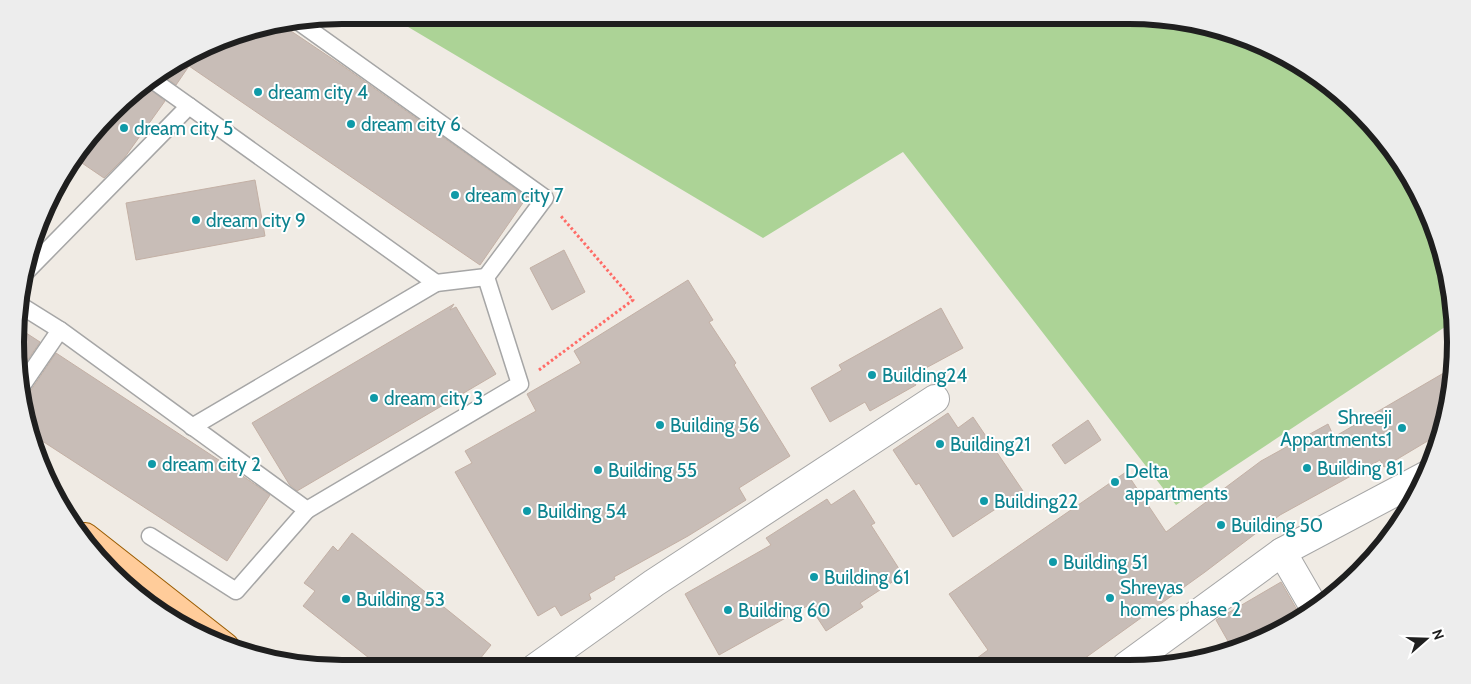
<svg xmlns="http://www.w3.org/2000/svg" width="1471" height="684" viewBox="0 0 1471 684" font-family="Cabin,sans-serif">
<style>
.forest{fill:#acd396}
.building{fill:#c8bdb7;stroke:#c3b0a5}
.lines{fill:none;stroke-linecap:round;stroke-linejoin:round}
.lane-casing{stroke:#a6a6a6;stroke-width:19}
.street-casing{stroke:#a6a6a6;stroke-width:30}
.primary-casing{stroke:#995b00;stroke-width:30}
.path{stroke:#ff6b66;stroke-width:3;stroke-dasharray:2.5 2.5;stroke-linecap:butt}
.lane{stroke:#fff;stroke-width:16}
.street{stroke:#fff;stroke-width:28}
.primary{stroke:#ffcc9a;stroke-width:28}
.culture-dot{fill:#0f9aa8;stroke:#fff;stroke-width:2}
.labels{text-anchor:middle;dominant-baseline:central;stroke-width:4;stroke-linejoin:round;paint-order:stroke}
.culture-label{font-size:19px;fill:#0d838f;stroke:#fff;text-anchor:start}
.rim{fill:none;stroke:#1f1f1f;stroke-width:6}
</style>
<rect width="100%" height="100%" fill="#f0ebe4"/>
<!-- forest -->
<path class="forest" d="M388 15H1129L1193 21 1254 40 1311 70 1360 111 1401 161 1431 217 1450 278 1454 321 1176 505 903 152 763 238Z"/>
<!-- building -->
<g class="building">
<path d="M282 25 343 66 527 197 480 265 189 66 176 85 160 73 237 32Z"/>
<path d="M142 83 165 101 125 157 104 178 76 159Z"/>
<path d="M255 180 265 236 136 260 126 203Z"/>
<path d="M564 250 585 292 552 310 530 268Z"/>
<path d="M688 280 713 320 709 322 736 363 734 365 790 456 739 488 746 500 688 536 614 577 615 579 589 594 591 599 561 616 555 606 538 616 455 472 472 463 465 451 536 411 527 394 581 363 574 351Z"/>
<path d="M454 304 450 310 456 307 496 374 297 491 289 484 252 423Z"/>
<path d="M941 308 963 348 911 376 916 385 870 411 865 402 830 422 811 388 842 370 839 365Z"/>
<path d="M20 329 40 342 18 374V370Z"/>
<path d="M56 353 237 472 270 495 227 561 33 435 22 399 27 396Z"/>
<path d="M1454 367 1450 406 1441 433 1384 467 1380 460 1280 515 1205 572 1074 666 965 667 988 650 949 594 1126 472 1166 532 1261 461 1328 424 1334 437Z"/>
<path d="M948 413 958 428 973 417 1023 491 953 537 919 483 916 485 893 450Z"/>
<path d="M1088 420 1101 440 1065 464 1052 445Z"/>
<path d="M854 490 875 523 871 525 903 575 860 603 863 607 826 631 809 605 719 655 685 594 771 545 766 538 827 499 831 505Z"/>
<path d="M352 533 491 645 472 669H383L303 606 315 591 304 583 333 546 338 551Z"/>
<path d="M1281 582 1301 617 1254 644 1233 650 1216 620Z"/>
</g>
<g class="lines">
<!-- lane casing -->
<g class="lane-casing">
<g id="lane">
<path d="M151 79 189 106"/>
<path d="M23 275 189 106 436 283 192 427"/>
<path d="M436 283 486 277"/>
<path d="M20 305 60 330 307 510 520 384 486 277 545 198 299 22"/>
<path d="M19 390 60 330"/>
<path d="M150 536 236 591 307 510"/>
</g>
</g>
<!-- street casing -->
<g class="street-casing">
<g id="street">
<path d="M1282 552 1427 475"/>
<path d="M1126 666 1282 552 1315 609"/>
<path d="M535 668 654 583 935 399"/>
</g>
</g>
<!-- primary casing -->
<g class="primary-casing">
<path id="primary" d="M85 537 225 647"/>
</g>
<!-- path -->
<path class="path" d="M539 370 633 300 560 215"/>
<!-- lane -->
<use href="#lane" class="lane"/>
<!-- street -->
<use href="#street" class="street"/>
<!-- primary -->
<use href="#primary" class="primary"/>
</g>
<!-- markers -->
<g class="culture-dot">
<circle cx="258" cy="92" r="5"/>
<circle cx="351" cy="124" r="5"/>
<circle cx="124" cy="128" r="5"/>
<circle cx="455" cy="195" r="5"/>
<circle cx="196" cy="220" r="5"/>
<circle cx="872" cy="375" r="5"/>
<circle cx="374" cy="398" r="5"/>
<circle cx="660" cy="425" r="5"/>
<circle cx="1402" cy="428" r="5"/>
<circle cx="940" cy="444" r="5"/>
<circle cx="152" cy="464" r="5"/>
<circle cx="1307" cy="468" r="5"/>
<circle cx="598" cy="470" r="5"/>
<circle cx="1115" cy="482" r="5"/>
<circle cx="984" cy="501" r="5"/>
<circle cx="527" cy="511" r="5"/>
<circle cx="1221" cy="525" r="5"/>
<circle cx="1053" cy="562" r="5"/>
<circle cx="814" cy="577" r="5"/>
<circle cx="1110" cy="598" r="5"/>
<circle cx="346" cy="599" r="5"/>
<circle cx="728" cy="610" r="5"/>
</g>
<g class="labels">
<!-- culture labels -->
<g class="culture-label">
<text x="268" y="92">dream city 4</text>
<text x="361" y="124">dream city 6</text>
<text x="134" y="128">dream city 5</text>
<text x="465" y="195">dream city 7</text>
<text x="206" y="220">dream city 9</text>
<text x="882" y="375">Building24</text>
<text x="384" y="398">dream city 3</text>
<text x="1392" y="417" text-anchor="end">Shreeji<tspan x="1392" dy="22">Appartments1</tspan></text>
<text x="670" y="425">Building 56</text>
<text x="950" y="444">Building21</text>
<text x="162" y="464">dream city 2</text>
<text x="1317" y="468">Building 81</text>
<text x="608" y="470">Building 55</text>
<text x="1125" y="471">Delta<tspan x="1125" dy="22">appartments</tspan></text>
<text x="994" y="501">Building22</text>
<text x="537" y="511">Building 54</text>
<text x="1231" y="525">Building 50</text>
<text x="1063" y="562">Building 51</text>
<text x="824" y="577">Building 61</text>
<text x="1120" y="587">Shreyas<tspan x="1120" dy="22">homes phase 2</tspan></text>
<text x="356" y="599">Building 53</text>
<text x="738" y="610">Building 60</text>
</g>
</g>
<!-- crop -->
<path d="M0 0H1471V684H0ZM342 24H1129A318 318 0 0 1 1447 342V342A318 318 0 0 1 1129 660H342A318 318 0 0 1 24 342V342A318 318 0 0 1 342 24Z" fill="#ededed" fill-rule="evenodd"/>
<path class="rim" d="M342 24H1129A318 318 0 0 1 1447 342V342A318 318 0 0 1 1129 660H342A318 318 0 0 1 24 342V342A318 318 0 0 1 342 24Z"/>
<!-- north arrow -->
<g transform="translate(1426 639) rotate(70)" stroke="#ffffff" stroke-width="4" paint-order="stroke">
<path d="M0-4L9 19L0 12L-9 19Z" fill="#1f1f1f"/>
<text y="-8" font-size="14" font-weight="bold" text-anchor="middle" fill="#1f1f1f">N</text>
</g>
</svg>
